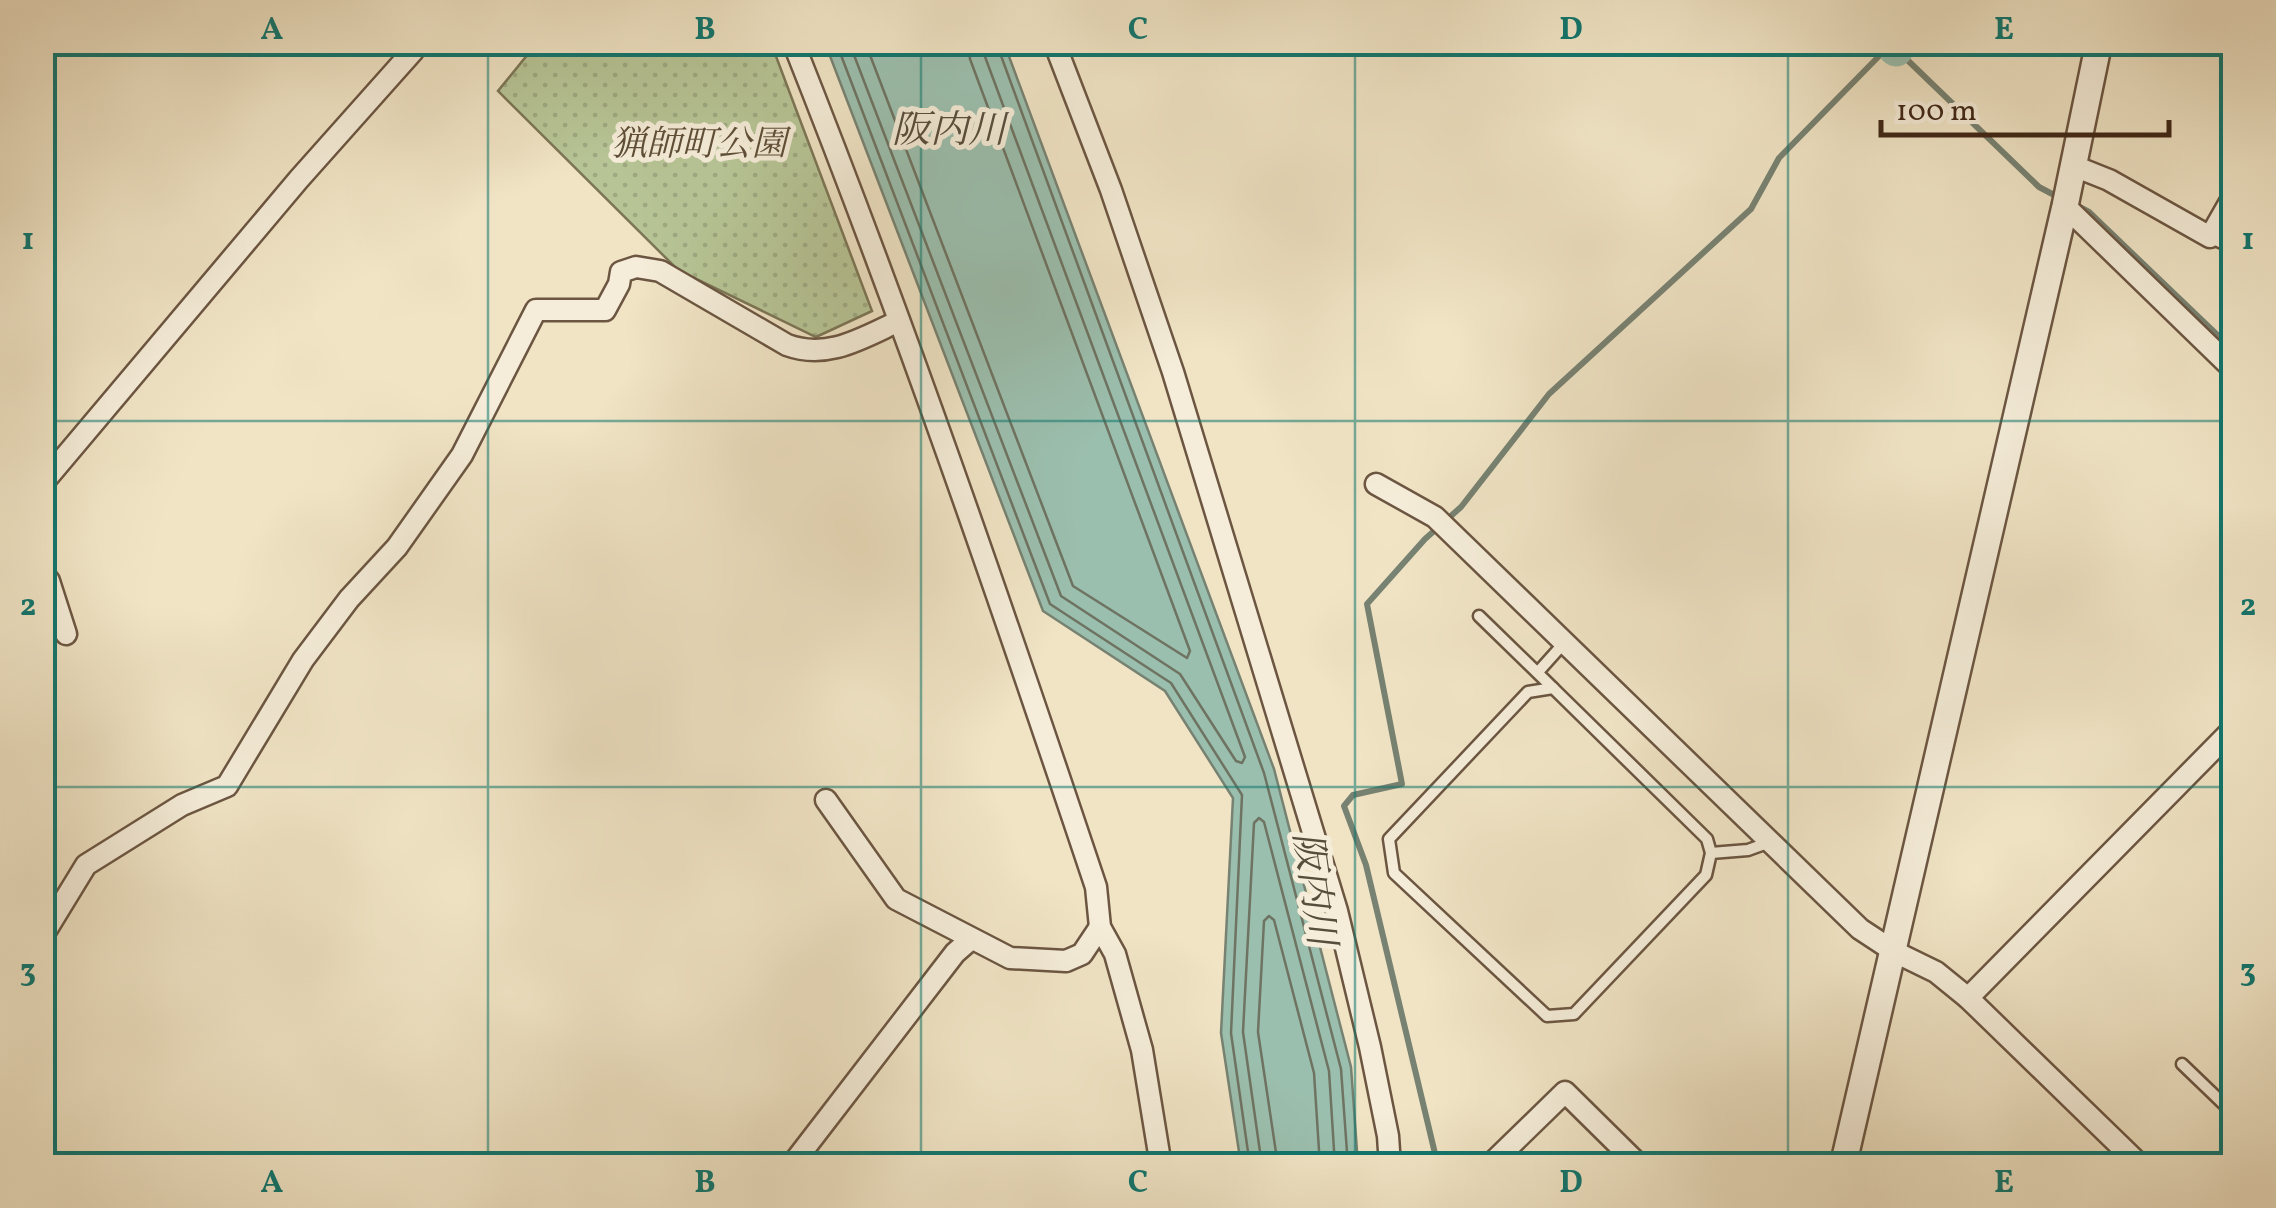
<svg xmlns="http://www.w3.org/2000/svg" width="2276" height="1208" viewBox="0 0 2276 1208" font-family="Vollkorn,'Noto Serif JP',serif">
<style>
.grass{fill:url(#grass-dots);stroke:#7c7656;stroke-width:2.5}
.water{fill:#9bbfae;stroke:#778272;stroke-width:2.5}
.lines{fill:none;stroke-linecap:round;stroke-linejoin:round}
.shore{stroke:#6e7362;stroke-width:2.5}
.stream{stroke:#778272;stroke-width:6}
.river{stroke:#9bbfae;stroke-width:35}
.service-casing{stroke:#6c5642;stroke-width:15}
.minor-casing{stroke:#6c5642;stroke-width:25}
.tertiary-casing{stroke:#6c5642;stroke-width:30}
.service{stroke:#f5edd9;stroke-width:10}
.minor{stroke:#f5edd9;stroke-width:20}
.tertiary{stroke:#f5edd9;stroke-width:25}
.grid{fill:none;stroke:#0f766e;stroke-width:2.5;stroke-opacity:0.55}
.labels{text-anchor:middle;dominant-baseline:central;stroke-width:10;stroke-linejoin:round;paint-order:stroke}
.park-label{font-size:35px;font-style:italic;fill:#5e4e37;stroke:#f5edd9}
.water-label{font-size:38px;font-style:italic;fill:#574d3d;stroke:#f5edd9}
.neatline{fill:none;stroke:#0f766e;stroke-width:4}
.grid-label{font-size:32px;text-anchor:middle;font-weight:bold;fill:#0f766e}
</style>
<defs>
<pattern id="grass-dots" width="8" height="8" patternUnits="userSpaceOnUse" patternTransform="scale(2.5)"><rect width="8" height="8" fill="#b7c596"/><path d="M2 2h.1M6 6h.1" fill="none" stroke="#9ea981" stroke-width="1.8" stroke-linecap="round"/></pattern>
</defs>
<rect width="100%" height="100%" fill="#f0e4c5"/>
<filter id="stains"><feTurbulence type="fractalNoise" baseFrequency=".002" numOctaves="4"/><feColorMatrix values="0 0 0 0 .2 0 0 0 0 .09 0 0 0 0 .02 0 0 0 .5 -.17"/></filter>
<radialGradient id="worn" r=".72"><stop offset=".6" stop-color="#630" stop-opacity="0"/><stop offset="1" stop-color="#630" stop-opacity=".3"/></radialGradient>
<!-- grass -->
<path class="grass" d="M537 43H771L872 311 816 337 678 270 498 91Z"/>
<!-- water -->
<path class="water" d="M825 43H1004L1274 769 1351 1067 1358 1165H1241L1221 1033 1233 798 1165 691 1043 611Z"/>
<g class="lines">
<!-- shore -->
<g class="shore">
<path d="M836 42 1050 604 1171 683 1242 795 1231 1033 1250 1166"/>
<path d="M849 42 1061 596 1180 674 1236 761 1242 763 1245 757 984 54 983 42"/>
<path d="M865 42 1073 586 1187 658 1190 651 970 59 968 42"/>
<path d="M996 42 1264 773 1341 1069 1348 1166"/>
<path d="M1262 1166 1243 1032 1254 823 1259 818 1264 822 1329 1071 1335 1166"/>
<path d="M1278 1166 1258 1032 1264 921 1269 916 1274 920 1314 1073 1320 1166"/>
</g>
<!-- stream -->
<g class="stream">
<path d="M2074 204 2089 212 2234 351"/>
<path d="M1438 1166 1366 865 1344 806 1353 795 1402 784 1367 604 1425 539 1461 507 1549 394 1751 209 1779 158 1884 51 1896 49 2039 187 2058 197"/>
</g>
<!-- river -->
<path class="river" d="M1896 49 1899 42"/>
<!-- service casing -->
<g class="service-casing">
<g id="service">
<path d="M2210 237 2234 249"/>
<path d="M1479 616 1553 688"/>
<path d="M1538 672 1564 643"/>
<path d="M1711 853 1707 839 1553 688 1528 692 1389 839 1394 873 1547 1016 1574 1014 1706 875 1711 853 1748 850 1770 842"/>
<path d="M2182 1064 2234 1114"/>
</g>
</g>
<!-- minor casing -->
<g class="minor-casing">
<g id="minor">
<path d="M793 42C904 321 1001 603 1096 887L1100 927 1115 954 1142 1050 1161 1166"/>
<path d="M1054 42 1111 190 1173 372 1337 911 1370 1047 1388 1136 1390 1166"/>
<path d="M2074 166 2109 180 2210 237 2234 195"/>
<path d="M2065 206 2234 370"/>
<path d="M42 484 299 179 413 51 416 42"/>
<path d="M1376 484 1435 517 1860 929 1895 952 1936 972 1968 998 2141 1166"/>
<path d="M42 572 49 581 66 634"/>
<path d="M826 800 896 899 1010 958 1066 961 1082 954 1100 927"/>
<path d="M42 937 86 865 182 805 227 786 303 660 349 599 397 547 462 455 536 310H605L619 284 621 272 636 267 660 271 787 345C828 360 862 338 899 321"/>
<path d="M1968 998 2234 728"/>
<path d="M791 1166 955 953 971 939"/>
<path d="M1489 1166 1565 1092 1640 1166"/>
</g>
</g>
<!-- tertiary casing -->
<g class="tertiary-casing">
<path id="tertiary" d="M1843 1166 2065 206 2099 42"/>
</g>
<!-- service -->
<use href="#service" class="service"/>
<!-- minor -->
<use href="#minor" class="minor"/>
<!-- tertiary -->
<use href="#tertiary" class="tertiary"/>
</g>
<!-- grid -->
<path class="grid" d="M488 42V1166M921 42V1166M1355 42V1166M1788 42V1166M42 421H2234M42 787H2234"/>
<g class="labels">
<!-- park labels -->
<g class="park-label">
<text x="699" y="146">猟師町公園</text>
</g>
<!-- water labels -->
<g class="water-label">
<text x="949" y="132">阪内川</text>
<text transform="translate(1312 889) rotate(82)">阪内川</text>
</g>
</g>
<!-- margin -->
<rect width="2276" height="1208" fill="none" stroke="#f0e4c5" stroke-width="110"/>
<!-- scale -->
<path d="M1881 120v15h288v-15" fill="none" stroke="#402717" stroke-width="5"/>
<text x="1896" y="120" font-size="30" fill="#402717" stroke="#f5edd9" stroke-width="8" paint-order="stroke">100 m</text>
<rect x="55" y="55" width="2166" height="1098" class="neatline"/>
<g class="grid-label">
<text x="272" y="39">A</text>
<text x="705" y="39">B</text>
<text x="1138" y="39">C</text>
<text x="1571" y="39">D</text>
<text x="2004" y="39">E</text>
<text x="28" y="249">1</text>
<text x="2248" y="249">1</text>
<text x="28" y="615">2</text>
<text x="2248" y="615">2</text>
<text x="28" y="981">3</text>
<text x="2248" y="981">3</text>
<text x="272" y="1192">A</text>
<text x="705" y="1192">B</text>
<text x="1138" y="1192">C</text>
<text x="1571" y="1192">D</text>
<text x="2004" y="1192">E</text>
</g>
<rect width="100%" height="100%" filter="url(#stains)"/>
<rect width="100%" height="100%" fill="url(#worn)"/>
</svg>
